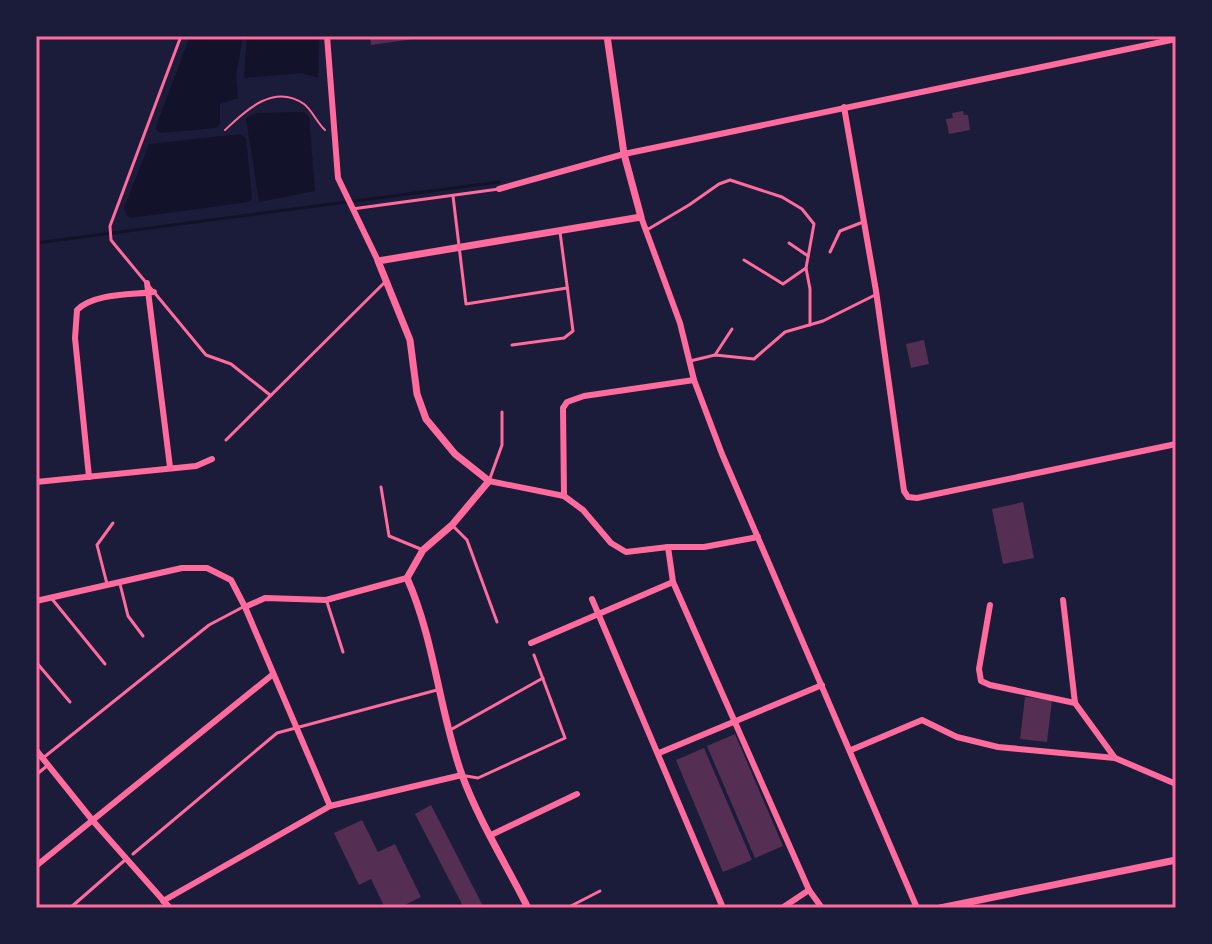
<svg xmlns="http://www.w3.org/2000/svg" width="1212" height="944" viewBox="0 0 1212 944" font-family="'Fira Sans',sans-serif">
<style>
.water{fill:#12122b}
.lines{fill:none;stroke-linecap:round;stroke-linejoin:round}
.stream{stroke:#12122b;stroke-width:3}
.building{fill:#542f53}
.path{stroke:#ff6b9d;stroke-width:2}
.service{stroke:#ff6b9d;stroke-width:3}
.minor{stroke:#ff6b9d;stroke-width:6}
.tertiary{stroke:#ff6b9d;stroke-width:7}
.neatline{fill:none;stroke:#ff6b9d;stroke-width:3}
</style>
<rect width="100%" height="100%" fill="#1b1b3a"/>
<!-- water -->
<g class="water">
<path d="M190 36H243L236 76 238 98 220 104V123L216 128 160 133 155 129Z"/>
<path d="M247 36H316L319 42 318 78 303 73 244 78Z"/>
<path d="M304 112 309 117 315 191 259 202 246 118 257 113Z"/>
<path d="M240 134 246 138 252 199 248 202 131 218 127 216 124 208 149 144Z"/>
</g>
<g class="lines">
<!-- stream -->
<path class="stream" d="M36 243 499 182"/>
</g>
<!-- building -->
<g class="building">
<path d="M370 36H420L421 38 371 45Z"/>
<path d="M963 111 964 115H968L970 130 949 134 946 119 953 118 952 113Z"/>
<path d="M924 340 929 364 911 368 906 344Z"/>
<path d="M1023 502 1034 558 1003 564 992 509Z"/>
<path d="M1025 697 1052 700 1047 742 1020 739Z"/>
<path d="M735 734 783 846 755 858 707 746Z"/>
<path d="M704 748 752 860 723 872 676 760Z"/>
<path d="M431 805 484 908H464L415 814Z"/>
<path d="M362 820 378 852 395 844 421 897 403 906 404 908H385L371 879 359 885 334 833Z"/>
</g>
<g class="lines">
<!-- path -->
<path class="path" d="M225 130C246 110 274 83 304 104 312 110 317 123 325 130"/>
<!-- service -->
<g class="service">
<path d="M181 36 110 226 111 240 115 245 206 355 231 364 270 395"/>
<path d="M453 196 466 304 567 288"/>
<path d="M352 209 499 189"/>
<path d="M645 231 689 205 719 184 730 180 782 197 802 209 814 224 806 268 810 289V325"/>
<path d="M789 243 808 256"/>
<path d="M830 252 840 231 863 222"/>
<path d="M744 260 783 284 806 268"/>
<path d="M512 345 564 338 573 331 560 232"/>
<path d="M715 355 732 329"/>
<path d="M690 361 715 355 754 359 785 332 823 321 875 295"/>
<path d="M226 440 385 282"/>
<path d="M489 481 502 445V412"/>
<path d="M381 487 389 536 423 550"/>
<path d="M453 526 467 540 497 622"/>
<path d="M107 584 97 545 113 523"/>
<path d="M120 584 128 616 143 636"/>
<path d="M52 599 105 664"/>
<path d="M327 602 343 652"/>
<path d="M36 662 70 702"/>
<path d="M452 729 543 678"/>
<path d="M43 758 209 625 243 607"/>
<path d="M36 775 48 765"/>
<path d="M466 776 478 778 565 738 534 655"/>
<path d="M133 854 277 733 437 690"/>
<path d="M70 908 125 860"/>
<path d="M567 908 600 891"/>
</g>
<!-- minor -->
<g class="minor">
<path d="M327 36 338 178 378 261"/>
<path d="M844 107 876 291 904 491 908 497 917 498 1176 444"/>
<path d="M499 189 624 154 1176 39"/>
<path d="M641 217 680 323 694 380 722 454 917 908"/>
<path d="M147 283 170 467"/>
<path d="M89 477 75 338 77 310C94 293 131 295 154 292"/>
<path d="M489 481 564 496 583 510 611 543 626 552 668 547H704L758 537"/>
<path d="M36 482 196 466 212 459"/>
<path d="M564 496 563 408 567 402 584 396 694 380"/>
<path d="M668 547 673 582 809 890 822 908"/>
<path d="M592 599 723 908"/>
<path d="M1063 600 1075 703 1115 758"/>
<path d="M36 601 182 568H207L231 580 245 607 265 598 326 600 407 578"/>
<path d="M990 605 979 669 981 681 990 685 1075 703"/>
<path d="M245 607 330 806"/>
<path d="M531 643 673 582"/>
<path d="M36 750 93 821 170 908"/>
<path d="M851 750 922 720 957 737 998 747 1115 758 1176 784"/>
<path d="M659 753 822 685"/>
<path d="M491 835 577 794"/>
<path d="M36 866 272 675"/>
<path d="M163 901 330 806 462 775"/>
<path d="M782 908 809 890"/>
</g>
<!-- tertiary -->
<g class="tertiary">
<path d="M528 908C506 864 479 821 462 775 439 711 435 641 407 578L423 550 452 525 489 481 455 454 426 419 417 394 410 340 378 261 641 217 624 154 607 36"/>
<path d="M940 908 1176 860"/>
</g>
</g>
<!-- border -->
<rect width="1212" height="944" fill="none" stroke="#1b1b3a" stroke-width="76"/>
<rect x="38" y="38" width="1136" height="868" class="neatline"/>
</svg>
